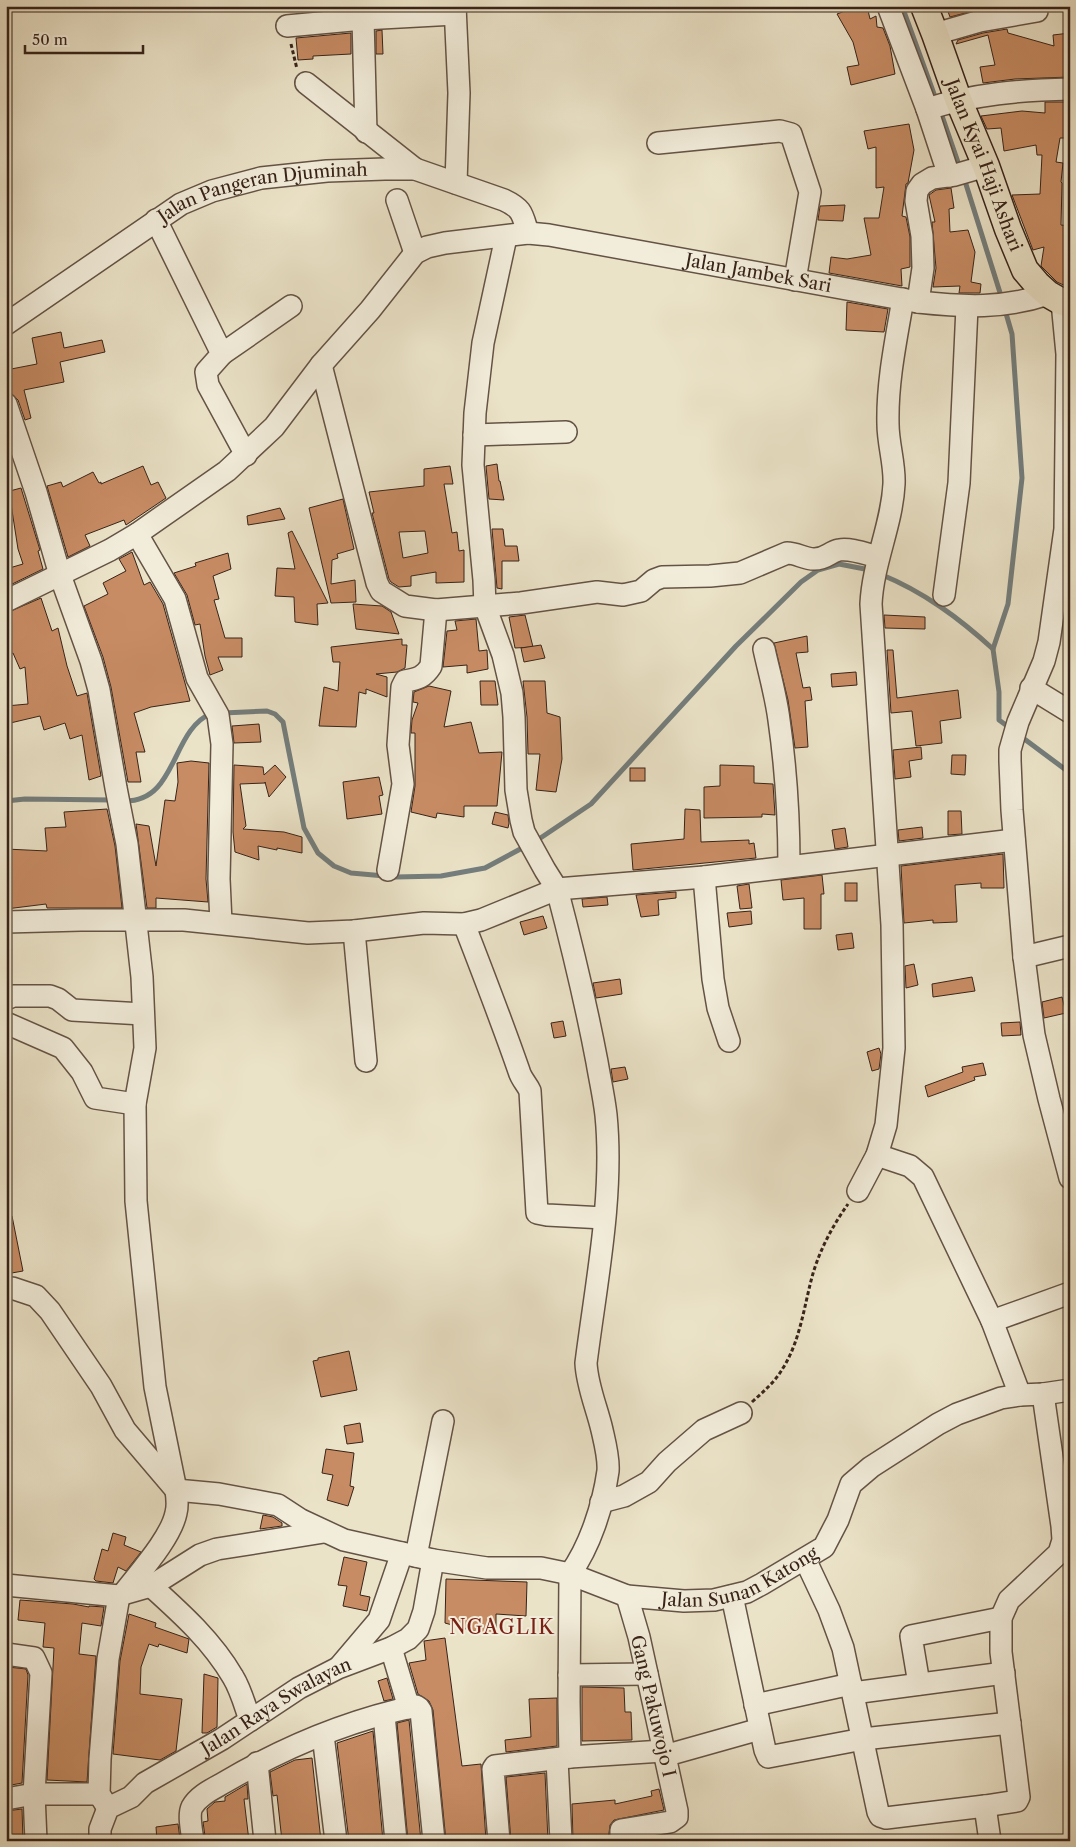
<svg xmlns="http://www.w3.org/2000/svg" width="1076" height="1847" viewBox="0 0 1076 1847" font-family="'Libre Caslon Text',serif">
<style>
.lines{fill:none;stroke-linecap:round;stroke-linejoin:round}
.stream{stroke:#747e7d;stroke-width:5}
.building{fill:#c88c64;stroke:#372319;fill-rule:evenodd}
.minor-casing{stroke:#645345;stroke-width:24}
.major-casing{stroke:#372319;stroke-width:29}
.path{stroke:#372319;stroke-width:3;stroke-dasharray:4 2.5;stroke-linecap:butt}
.minor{stroke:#f2eddb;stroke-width:21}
.major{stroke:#ebe3c8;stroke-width:26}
.labels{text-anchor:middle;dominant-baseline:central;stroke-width:4;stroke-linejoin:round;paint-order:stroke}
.street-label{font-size:18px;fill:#372319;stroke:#f2eddb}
.quarter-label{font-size:20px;letter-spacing:1px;fill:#7a1f14;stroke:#f2eddb}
</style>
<rect width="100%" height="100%" fill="#ebe3c8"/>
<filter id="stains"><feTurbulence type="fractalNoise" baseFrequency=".004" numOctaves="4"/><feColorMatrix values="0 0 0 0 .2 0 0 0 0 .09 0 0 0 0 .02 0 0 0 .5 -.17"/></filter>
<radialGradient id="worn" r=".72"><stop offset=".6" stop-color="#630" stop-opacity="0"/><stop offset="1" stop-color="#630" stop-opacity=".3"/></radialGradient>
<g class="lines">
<!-- stream -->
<g class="stream">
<path d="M902 6 937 102"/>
<path d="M940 110 960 168"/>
<path d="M964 178 1002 299"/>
<path d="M1005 310 1012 334 1022 478 1008 604 993 649 999 692V720L1010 728"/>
<path d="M880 574C924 592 959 618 993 649"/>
<path d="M223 713 267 711 275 714 283 722 304 828 318 853 334 866 351 873 396 877 441 876 485 868 526 846"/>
<path d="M1019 735 1070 773"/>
<path d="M6 801 25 799 113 800"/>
<path d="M124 801C178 802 170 730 212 713"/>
<path d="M536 841 591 804 736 646 801 582 818 570 839 564 870 570"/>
</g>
</g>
<!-- building -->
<g class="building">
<path d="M858 6H867L870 19 876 16 877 27 883 28 890 46 895 74 851 85 847 67 859 65 853 42 837 14Z"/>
<path d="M955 6H992L950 17 947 9Z"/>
<path d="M1007 29 1008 33 1054 46 1053 35 1070 33V77L1015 79 983 83 980 67 995 65 988 35 956 44 958 40 983 33Z"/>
<path d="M382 30 383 54H376V31Z"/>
<path d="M351 33V54L313 56V59L298 60 296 38Z"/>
<path d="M1045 102H1070V138H1060L1056 162 1063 163 1061 182 1062 183 1061 225 1070 226V288L1057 282 1041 266 1044 247 1033 250 1012 195 1040 194 1042 155H1037L1036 145 1004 151 1001 128 987 129 981 116 1022 111 1045 113Z"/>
<path d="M909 124 914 150 908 183 906 184 902 216 906 217 910 237V267L901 269 902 286 829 273 831 257 847 259 871 255 864 218H879L884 187 876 188V147L868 149 864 131Z"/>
<path d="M951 188 954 208 949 209 950 232 968 230 975 252 971 282 981 284 980 293H959L960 286 933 287 936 268 932 222H935L929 195 936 190Z"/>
<path d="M845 205 843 221 818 220 820 206Z"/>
<path d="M847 302 888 309 884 332 846 330Z"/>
<path d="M61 332 64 348 102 340 105 352 60 362 64 382 24 390 31 418 25 420 18 400 10 392 8 384 6 385V370L37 364 32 338Z"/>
<path d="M497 464 499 481H500L504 500 489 499 486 466Z"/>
<path d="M143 466 151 485 158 482 166 498 126 525 124 520 85 535 90 546 68 557 47 486 61 482 63 487 93 472 99 483 101 482V484Z"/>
<path d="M450 466 453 484H444L452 533 457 532 459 551 464 550V582L436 583V572L411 576V586L399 587 391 582 389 579 372 513H374L369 492 424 486V469ZM425 531 428 553 403 558 399 532Z"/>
<path d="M21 488 40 550 38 551 43 569 6 587V569L23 564 18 549 11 504 6 505V492Z"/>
<path d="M343 499 354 549 337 554 338 558 332 560 331 584 355 580 356 602 331 603 309 508Z"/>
<path d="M280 508 285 519 248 525 247 516Z"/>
<path d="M492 529H503L505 546H517L519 561H502V589L497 588Z"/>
<path d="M292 531 328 603 317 604 318 625 295 622 294 597 275 596 277 568 295 569 288 533Z"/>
<path d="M132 552 144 585 150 582 163 604 190 701 151 707 134 713 145 752H136L141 782H128L111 687 103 657 84 606 108 594 103 583 126 571 119 559Z"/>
<path d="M228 553 231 569 213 576 219 599 214 600 225 638H242V657H218L223 670 210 675 205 656 200 624 195 625 187 595 174 573 196 566 195 563Z"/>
<path d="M41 598 52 631 58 628 67 666 77 696 87 693 101 776 89 780 82 735 70 739 65 723 44 730 40 716 6 724V706L28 704 25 667 20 669 13 653 6 655V613Z"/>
<path d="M353 604 382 606 391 612 399 634 356 629Z"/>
<path d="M525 615 533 647 515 648 509 617Z"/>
<path d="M884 615 925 617V629L885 628Z"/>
<path d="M476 619 479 651 487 650 488 669 467 673V665L443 667 447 631 457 630 455 621Z"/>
<path d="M807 636 808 652 796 653 803 688 810 687 812 700 805 701 808 747 795 748 788 700 774 643Z"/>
<path d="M402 639V645H407L405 668 397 672 376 674 387 677V697L366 689V694L359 692 356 727 319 726 324 687 338 691 340 662H333L331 647Z"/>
<path d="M541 645 545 658 524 662 521 648Z"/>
<path d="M887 650H893L897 698 958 690 961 718 940 721 942 743 916 746 912 711 891 713Z"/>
<path d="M856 672 857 685 832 687 831 674Z"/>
<path d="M480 681H495L498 705H481Z"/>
<path d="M523 681H545L547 713 560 717 562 759 556 792 536 790 540 754H528L527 717Z"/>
<path d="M429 686 451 691 444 727 471 722 479 753 502 752 497 806H464V817L437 813 436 818 411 812 415 786V733H411L412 720 418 703 413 702 414 692Z"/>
<path d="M259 724 261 742 234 743 232 726Z"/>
<path d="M921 747 922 759 909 761 911 777 895 779 893 750Z"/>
<path d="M952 755H966L965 775 951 774Z"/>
<path d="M191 761 209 763 206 879 208 902 156 898V908H147L136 824 149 826 156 866 165 800 175 801 178 782 177 763Z"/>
<path d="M234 765 263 767 264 775 275 765 286 777 269 797 265 782V783L240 784 246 826 243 829 284 832 302 837V853L277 848V850L258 846 259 860 235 852 233 832Z"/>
<path d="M720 765 754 766V783L773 784 775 815 762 814V817L704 818V787L720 786Z"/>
<rect x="630" y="768" width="15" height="13"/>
<path d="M379 777 383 795 379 796 382 814 347 819 343 782Z"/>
<path d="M107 809 115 846 122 908H47L46 904 6 909V849L47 851 45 828 66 827 64 812Z"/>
<path d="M685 809 700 810 701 842 749 840V844L754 843 756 858 633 870 631 844 684 839Z"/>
<path d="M948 811H961L962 834 948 835Z"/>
<path d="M495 812 508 815 509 823 508 828 492 824Z"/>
<path d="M922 827 923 838 899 841 898 830Z"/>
<path d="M845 828 848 847 835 849 832 830Z"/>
<path d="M1003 854 1004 888H981V883L955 885 957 922 933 923V920L904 923 901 866Z"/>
<path d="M822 875 824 894H821V929H804V898L783 900 781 880Z"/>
<rect x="845" y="883" width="12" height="18"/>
<path d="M749 884 752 908 740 909 737 886Z"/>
<path d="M676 892V898L658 900 659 915 641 917 636 895Z"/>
<path d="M607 897 608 905 583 907 582 899Z"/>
<path d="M751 911 752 924 729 927 727 913Z"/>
<path d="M543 916 547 928 524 935 520 922Z"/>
<path d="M852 933 854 948 838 950 836 935Z"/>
<path d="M914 964 918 985 906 988 905 966Z"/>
<path d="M972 977 975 991 933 997 932 984Z"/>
<path d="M620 979 622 994 596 998 593 983Z"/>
<path d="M1062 997 1066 1013 1044 1018 1042 1002Z"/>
<path d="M563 1021 566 1036 554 1038 551 1023Z"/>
<path d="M1020 1022 1021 1035 1002 1036 1001 1023Z"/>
<path d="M879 1048 881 1054 879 1069 872 1071 867 1052Z"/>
<path d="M983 1063 986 1075 974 1077 975 1080 928 1097 925 1086 963 1072 962 1067Z"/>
<path d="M625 1067 628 1079 613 1082 611 1069Z"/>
<path d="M6 1216H12L23 1271 6 1274Z"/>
<path d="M349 1351 357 1390 321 1397 313 1361 318 1360V1358Z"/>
<path d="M360 1423 363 1442 347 1444 344 1426Z"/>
<path d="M326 1449 354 1453 350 1486 354 1487 348 1506 327 1500 333 1475 322 1473Z"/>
<path d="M263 1515 273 1517 282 1523V1526L260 1529Z"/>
<path d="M113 1533 126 1537 124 1545 141 1552 126 1571 118 1567 113 1583 96 1581 94 1579 102 1549 108 1551Z"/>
<path d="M344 1557 367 1562 360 1595 370 1597 367 1611 343 1606 347 1586 338 1585Z"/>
<path d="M446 1579 527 1582 526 1616 496 1614V1635L484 1634 445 1623Z"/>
<path d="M20 1600 73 1604 89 1607V1606L104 1607 101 1626 82 1623 79 1654 96 1656 87 1782 47 1780 54 1648 43 1647 45 1623 18 1620Z"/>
<path d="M129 1614 156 1623 155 1627 189 1639 187 1653 159 1644 158 1647 149 1644 141 1667 140 1694 182 1699 176 1751 160 1760 113 1754 120 1661Z"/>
<path d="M445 1638 462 1766 481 1764 486 1841H446L433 1710 429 1701 418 1694 409 1663 426 1660 424 1641Z"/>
<path d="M8 1667 26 1669 28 1675 22 1783 6 1786V1685H8Z"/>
<path d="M204 1674 218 1678 217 1727 207 1733H202Z"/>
<path d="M387 1678 393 1699 384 1701 378 1681Z"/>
<path d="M582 1687 624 1688 625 1712H631L632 1740 582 1741Z"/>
<path d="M557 1698V1746L506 1752 505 1740 531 1737 529 1699Z"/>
<path d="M409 1720 421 1841H408L397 1723Z"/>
<path d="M373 1731 383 1841H349L337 1743Z"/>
<path d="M312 1758 321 1841H282L277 1795 273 1796 270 1772 295 1760Z"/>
<path d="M545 1773 548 1841H511L506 1777Z"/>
<path d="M247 1784 248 1799H244L249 1841H210V1835L205 1836 203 1822 208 1821 207 1809 215 1802 225 1801V1797Z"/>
<path d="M659 1789 664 1810 614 1820 610 1825 608 1841H573L572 1804 615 1800V1804L652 1796 651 1791Z"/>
<path d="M22 1809 23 1841H7L6 1811Z"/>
<path d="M178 1824 180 1839 157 1841 156 1827Z"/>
</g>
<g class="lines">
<!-- minor casing -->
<g class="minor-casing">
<g id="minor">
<path d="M455 6 459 93 456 183"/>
<path d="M888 6 927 109 949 176"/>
<path d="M363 19 366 132"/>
<path d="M287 26 363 19 455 14"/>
<path d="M935 34 980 21 1037 11"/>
<path d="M306 83 415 169"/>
<path d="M927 109C974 94 1021 90 1070 89"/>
<path d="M658 143 780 131 791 134 810 192 795 280"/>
<path d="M397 200 415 253"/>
<path d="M156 220 222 354 206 372 208 385 246 455"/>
<path d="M506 237 483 343 475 413 473 465 484 580 485 606 503 655 512 693 514 717 516 790 521 820 524 832 545 870 557 889C572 946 586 1004 597 1062 600 1080 604 1097 606 1115 614 1196 596 1283 586 1363 587 1386 597 1408 602 1430 605 1443 609 1458 608 1471 603 1506 590 1546 570 1574L569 1702 570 1757"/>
<path d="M918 302 923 268 922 236 916 201 917 191 922 184 932 178 955 175 986 166"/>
<path d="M1062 302 1067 354 1065 529 1049 642 1044 661 1018 722 1010 750V761L1012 810 1024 957 1034 1035 1049 1099 1070 1178"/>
<path id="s1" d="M6 324 181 204 212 191 261 178 327 171 385 169H415L504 200C523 209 522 214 528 233"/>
<path d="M222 354 291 306"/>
<path d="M321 365 377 583 381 591 405 606 436 610 521 603 597 592 623 595 641 591 654 580 662 577 710 576 740 573 787 553C797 553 804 559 814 559 827 559 829 552 839 550 851 548 866 554 878 557"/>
<path d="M6 404 36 492 60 575 91 661 99 690 116 788 127 844 142 977 145 1048 135 1104 136 1201 155 1387 176 1490C177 1497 178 1506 176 1513 171 1538 139 1573 123 1594L119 1596 108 1659 100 1759 99 1794 108 1808"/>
<path d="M474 435 566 432"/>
<path d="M137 534 175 599 197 678 218 715 222 744 219 879 221 923"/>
<path d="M944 595 959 483 967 307"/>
<path id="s2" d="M6 601 110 550 137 534 227 471 274 427 321 365 370 310 415 253 427 247 445 243 528 233 549 235 918 302C965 307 1003 309 1048 294"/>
<path d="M764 649C769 672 776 696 779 720 786 769 789 817 789 866"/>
<path d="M1031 688 1070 712"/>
<path d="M388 870 403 784 398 745 402 687 405 681C418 679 424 677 431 666L436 610"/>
<path d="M704 877 713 979 718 1008 729 1041"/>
<path d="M6 922 81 920H184L308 933 354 931 424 923 464 924 481 920 557 889 704 877 1014 840"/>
<path d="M464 924C483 973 502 1022 519 1071 521 1079 527 1084 530 1091L537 1213 547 1215 604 1218"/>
<path d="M354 931 366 1061"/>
<path d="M1024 957 1070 946"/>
<path d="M6 999 13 996H50L58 999 72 1010 143 1014"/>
<path d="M6 1023 63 1048 82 1072 95 1098 135 1104"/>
<path d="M877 1155 910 1166 923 1177 992 1321 1020 1395"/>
<path d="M858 1191 877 1155 886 1125 894 1048 892 925 871 604C873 562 892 525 894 484 895 464 888 444 888 424 887 382 896 340 903 299"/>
<path id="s3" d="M6 1288H12L36 1296 50 1311 101 1386 125 1430 176 1490 219 1494 278 1505 301 1520 344 1540 433 1560 487 1568H541L570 1574 627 1596 684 1601 714 1600 747 1592 762 1584 824 1547 838 1520 851 1484 871 1467 938 1424 957 1414 1001 1398 1020 1395 1043 1394 1070 1390"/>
<path d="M992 1321 1070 1293"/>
<path d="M601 1502 624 1496 649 1482 667 1462 704 1430 741 1413"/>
<path d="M416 1556 443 1421"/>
<path d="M805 1559 829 1610 843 1648 878 1812 880 1816 886 1818 985 1806 990 1841"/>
<path d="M6 1585 119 1596"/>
<path d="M151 1586C182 1614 212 1641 233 1677 241 1690 245 1706 250 1720"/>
<path d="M123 1594 151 1586 200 1555 217 1549 324 1532"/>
<path d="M732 1596 765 1750 768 1757 863 1739 1010 1723"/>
<path d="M391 1648 409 1708"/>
<path d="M6 1654 34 1658 41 1673 34 1794 36 1841"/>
<path d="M340 1666 379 1620 402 1553"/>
<path d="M569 1675 647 1674"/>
<path d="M919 1684 911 1636 1001 1618"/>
<path d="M853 1693 1004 1673"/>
<path d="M755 1705 851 1684"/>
<path d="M384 1715 396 1841"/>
<path d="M323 1735 336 1841"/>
<path d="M664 1756 760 1729"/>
<path d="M557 1759 561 1841"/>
<path d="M257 1763 265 1841"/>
<path d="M6 1799 34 1794H99"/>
<path d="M985 1806 1017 1801 1019 1797 1001 1652V1618L1009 1600 1059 1553 1063 1540 1062 1526 1043 1394"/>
<path id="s4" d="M100 1841V1829L108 1808 131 1797 145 1783 222 1739 299 1688 338 1668 391 1648 408 1639 418 1629 424 1611 433 1560"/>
<path d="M193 1841C192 1832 188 1815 192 1807 199 1795 213 1789 225 1782 283 1748 350 1720 416 1706L419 1708 421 1711 434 1841"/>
<path d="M499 1841 493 1769 495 1766 570 1757 663 1751"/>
<path d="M621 1841V1830L670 1822 677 1817V1811L639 1637 627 1596"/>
</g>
</g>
<!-- major casing -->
<g class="major-casing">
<g id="major">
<path id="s5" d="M924 6 935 34 958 99 986 166 1008 229 1025 270 1037 284 1048 294 1062 302 1070 304"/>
</g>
</g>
<!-- path -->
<g class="path">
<path d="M291 44 297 69"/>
<path d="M752 1402C764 1391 775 1382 783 1368 800 1341 804 1307 812 1277 819 1251 833 1225 848 1204"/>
</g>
<!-- minor -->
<use href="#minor" class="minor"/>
<!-- major -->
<use href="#major" class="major"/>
</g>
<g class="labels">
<!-- street labels -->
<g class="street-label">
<text stroke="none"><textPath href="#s5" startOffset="170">Jalan Kyai Haji Ashari</textPath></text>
<text stroke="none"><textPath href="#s1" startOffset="295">Jalan Pangeran Djuminah</textPath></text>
<text stroke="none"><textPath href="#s2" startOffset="895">Jalan Jambek Sari</textPath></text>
<text stroke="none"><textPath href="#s3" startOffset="858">Jalan Sunan Katong</textPath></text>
<text transform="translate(653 1706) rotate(77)">Gang Pakuwojo I</text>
<text stroke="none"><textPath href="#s4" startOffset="232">Jalan Raya Swalayan</textPath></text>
</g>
<!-- quarter labels -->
<g class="quarter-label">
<text x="502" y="1627">NGAGLIK</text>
</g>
</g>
<!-- margin -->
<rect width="1076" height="1847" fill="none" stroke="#ebe3c8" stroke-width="25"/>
<rect x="8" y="8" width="1061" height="1832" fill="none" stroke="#372319" stroke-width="2.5"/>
<rect x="12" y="12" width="1051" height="1822" fill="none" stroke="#372319"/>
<!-- scale -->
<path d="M25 45v8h118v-8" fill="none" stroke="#372319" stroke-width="2.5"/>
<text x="32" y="45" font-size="15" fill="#372319" stroke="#f2eddb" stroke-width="4" paint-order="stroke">50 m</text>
<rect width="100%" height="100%" filter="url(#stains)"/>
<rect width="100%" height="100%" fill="url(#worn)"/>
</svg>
